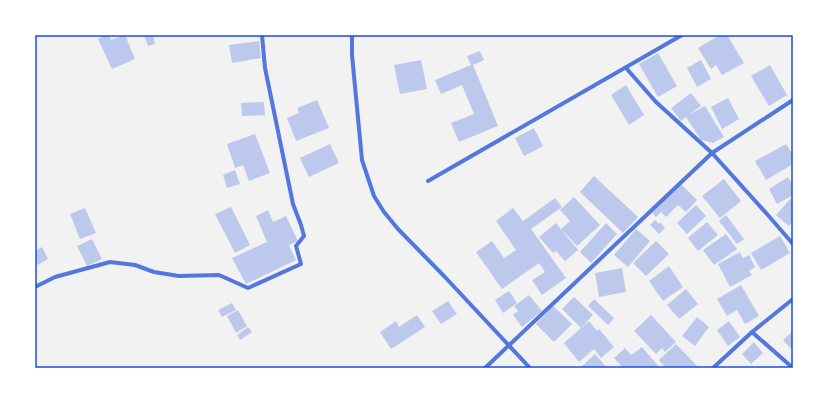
<svg xmlns="http://www.w3.org/2000/svg" width="828" height="403" viewBox="0 0 828 403" font-family="Montserrat,sans-serif">
<style>
.building{fill:#bdc9ec}
.lines{fill:none;stroke-linecap:round;stroke-linejoin:round}
.minor{stroke:#5277de;stroke-width:4}
.neatline{fill:none;stroke:#1d4ed8;stroke-width:1.5}
</style>
<rect width="100%" height="100%" fill="#f2f2f2"/>
<!-- building -->
<g class="building">
<path d="M106 35H109L111 40 125 35 135 59 112 69 98 39Z"/>
<path d="M144 35H153L155 44 148 46Z"/>
<path d="M720 35H727L744 63 722 75 716 65 711 69 698 48Z"/>
<path d="M259 41 261 58 232 63 229 45Z"/>
<path d="M480 51 484 60 473 65 498 126 459 142 451 123 474 114 462 85 441 94 435 80 471 65 467 56Z"/>
<path d="M658 53 677 86 658 97 639 64Z"/>
<path d="M421 60 427 89 400 94 394 65Z"/>
<path d="M701 60 711 79 697 87 687 68Z"/>
<path d="M770 65 787 95 769 106 751 76Z"/>
<path d="M626 85 644 115 629 125 611 95Z"/>
<path d="M691 93 701 106 688 115 705 106 724 137 713 143 701 140 686 117 681 121 671 108Z"/>
<path d="M728 98 739 119 722 129 711 107Z"/>
<path d="M317 100 329 128 296 141 287 118 299 113 297 108Z"/>
<path d="M264 102 265 115 242 116 241 103Z"/>
<path d="M534 128 543 146 524 156 515 138Z"/>
<path d="M255 134 270 173 249 181 243 165 235 168 227 144Z"/>
<path d="M330 144 339 163 309 177 300 158Z"/>
<path d="M786 144 793 155V164L766 180 755 161Z"/>
<path d="M235 170 240 184 227 188 223 175Z"/>
<path d="M594 176 638 217 623 233 580 192Z"/>
<path d="M788 177 793 185V195L777 204 769 189Z"/>
<path d="M724 179 741 201 720 218 702 196Z"/>
<path d="M681 184 697 200 686 212 678 205 666 217 661 212 656 217 652 213Z"/>
<path d="M793 196V221L789 226 776 215Z"/>
<path d="M574 197 600 225 577 246 561 229 570 221 560 210Z"/>
<path d="M555 198 562 207 531 229 566 278 542 295 532 280 545 272 539 263 502 289 476 252 492 241 504 258 516 250 496 221 513 208 523 221Z"/>
<path d="M696 205 706 216 687 234 677 223Z"/>
<path d="M231 207 250 245 235 253 215 214Z"/>
<path d="M85 208 96 233 80 239 70 214Z"/>
<path d="M268 210 273 222 286 216 298 241 289 245 296 260 246 284 232 258 267 242 256 216Z"/>
<path d="M726 215 744 239 737 244 719 221Z"/>
<path d="M655 220 659 224 660 222 665 228 659 234 650 225Z"/>
<path d="M707 222 718 235 698 251 688 238Z"/>
<path d="M556 223 578 250 565 261 556 251 553 253 539 237Z"/>
<path d="M606 223 617 234 591 263 580 252Z"/>
<path d="M636 229 650 241 628 267 614 255Z"/>
<path d="M726 234 737 249 714 265 703 250Z"/>
<path d="M780 236 790 253 761 270 751 253Z"/>
<path d="M92 239 102 259 87 266 77 246Z"/>
<path d="M656 241 669 254 646 276 633 263Z"/>
<path d="M42 247 48 259 38 265 35 261V251Z"/>
<path d="M740 252 743 258 749 255 755 267 749 271 752 275 730 287 718 264Z"/>
<path d="M669 266 683 287 663 301 649 281Z"/>
<path d="M622 268 626 292 599 297 595 273Z"/>
<path d="M741 285 759 316 745 324 737 310 727 316 717 299Z"/>
<path d="M686 289 698 304 679 319 667 305Z"/>
<path d="M509 291 517 303 503 313 495 300Z"/>
<path d="M529 295 542 311 522 327 513 315 518 311 514 306Z"/>
<path d="M574 297 593 315 581 328 562 309Z"/>
<path d="M594 299 614 318 608 325 588 306Z"/>
<path d="M448 301 457 314 441 324 432 311Z"/>
<path d="M232 303 236 310 222 317 218 310Z"/>
<path d="M553 306 572 324 554 342 536 324Z"/>
<path d="M238 310 247 326 236 333 227 316Z"/>
<path d="M417 315 425 327 391 349 380 332 396 321 399 327Z"/>
<path d="M651 315 676 342 665 352 662 348 656 354 634 331Z"/>
<path d="M697 317 709 327 695 346 682 336Z"/>
<path d="M589 321 597 331 599 329 614 347 601 358 594 349 579 362 564 343Z"/>
<path d="M729 321 740 337 728 346 717 330Z"/>
<path d="M248 327 252 332 240 340 237 335Z"/>
<path d="M793 331V351L783 340Z"/>
<path d="M754 342 763 353 751 364 742 354Z"/>
<path d="M676 344 699 368H666L659 360Z"/>
<path d="M642 347 660 368H623L614 358 625 348 631 355Z"/>
<path d="M595 354 607 368H580Z"/>
</g>
<g class="lines">
<!-- minor -->
<g class="minor">
<path d="M352 35V55L362 160 374 196 384 212 398 229 444 276 530 368"/>
<path d="M626 68 656 102 712 153 767 214 793 244"/>
<path d="M428 181 682 35"/>
<path d="M35 287 55 277 110 262 135 265 154 272 179 276 219 275 248 288 301 264 296 246 304 236 301 225 293 204 287 175 265 68 262 35"/>
<path d="M752 332 793 368"/>
<path d="M485 368 712 153 793 100"/>
<path d="M713 368 752 332 793 299"/>
</g>
</g>
<!-- border -->
<rect width="828" height="403" fill="none" stroke="#ffffff" stroke-width="72"/>
<rect x="36" y="36" width="756" height="331" class="neatline"/>
</svg>
